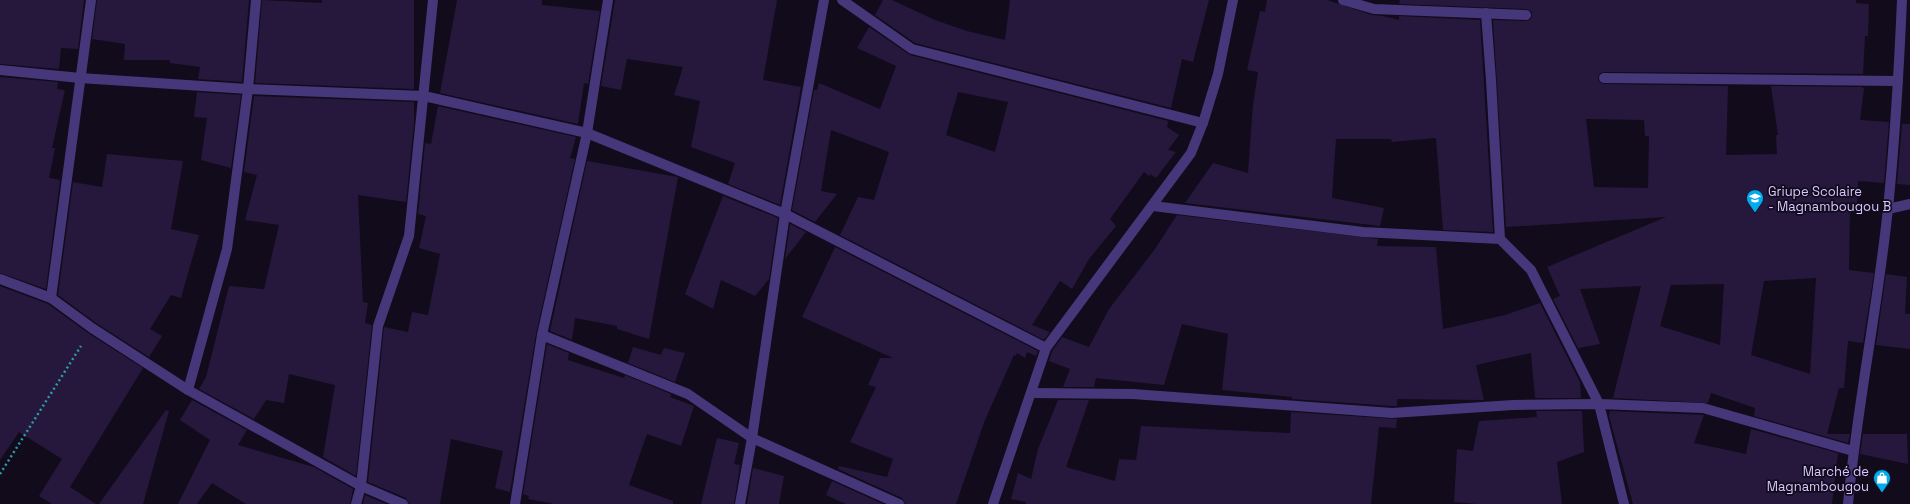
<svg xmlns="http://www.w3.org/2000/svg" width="1910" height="504" viewBox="0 0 1910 504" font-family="'Space Grotesk',sans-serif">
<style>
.building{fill:#26183c;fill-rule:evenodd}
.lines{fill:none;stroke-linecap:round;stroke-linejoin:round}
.path{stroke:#2e9bab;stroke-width:2.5;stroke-dasharray:2 3;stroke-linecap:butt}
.minor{stroke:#46377a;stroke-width:10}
.labels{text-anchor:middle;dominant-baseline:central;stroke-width:3.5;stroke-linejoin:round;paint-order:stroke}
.poi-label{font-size:13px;fill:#d7c7fe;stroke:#110b1c;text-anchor:start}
</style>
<rect width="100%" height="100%" fill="#110b1c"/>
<!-- building -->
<g class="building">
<path d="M0 0H84L78 49 61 48 59 69 0 64Z"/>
<path d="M97 0H249L242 82 198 79 200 67 170 63V60H124L125 44 92 39Z"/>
<path d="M262 0 322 3V0H414V89L255 83Z"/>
<path d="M457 0H542V5L600 11 588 84 584 83 578 124 440 93Z"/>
<path d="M615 0H777L763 80 801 87 780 205 728 184 735 163 691 147 700 101 674 95 683 67 627 59 621 90 601 86Z"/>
<path d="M883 0H892L935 20 967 31 1005 40 1010 0H1209L1193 62 1182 59 1171 108 915 43 875 15Z"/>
<path d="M1267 0H1327L1372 15 1383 16 1399 20V16L1480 20 1493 232 1443 230 1436 138 1392 142 1391 139H1336L1332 198 1384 208 1380 226 1185 203 1213 163 1248 173 1253 105 1258 72 1247 70 1260 11 1265 12Z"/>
<path d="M1400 0H1856V3L1869 4 1868 36H1865L1863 74 1604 72 1600 73 1598 78 1599 82 1604 84 1728 86 1726 155 1777 154 1776 135H1778L1771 86 1862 87 1864 89 1860 120 1889 122 1884 183 1858 181 1857 208H1850L1849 270 1874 273 1863 343 1848 341 1844 388H1839L1827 434H1850L1848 443 1754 416 1755 408 1711 393 1708 403 1613 398 1641 286 1580 289 1600 344 1579 348V350L1553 299 1560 296 1547 267 1666 217 1506 227 1493 20 1526 21 1531 19 1532 12 1526 9 1399 4ZM1586 119 1644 120 1645 136H1649L1648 188 1594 187ZM1816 278 1810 374 1751 355 1764 281ZM1724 284 1720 345 1660 326 1671 285Z"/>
<path d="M869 27 910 55 1168 121 1167 127 1179 135 1168 150 1176 152 1156 178 1150 174 1149 176 1144 172 1110 219 1116 226 1089 259 1072 289 1060 281 1032 325 1050 332 1044 340 840 235 858 197 874 200 889 152 831 130 821 191 837 194 815 222 792 210 814 90H817L819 83 880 109 896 66 857 48ZM958 92 1008 102 995 152 946 135Z"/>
<path d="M0 77 58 82 57 89 65 90 52 148H55L49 178 60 180 46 289 0 273Z"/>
<path d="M197 92 241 95 231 168 201 160 207 118 194 117Z"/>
<path d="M254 96 414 102V124L406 202 358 195 363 302 368 303 365 323 372 325 356 476 323 457 335 385 289 374 284 403 266 400 254 419 199 389 206 377 229 286 264 289 279 225 245 220 257 175 244 172Z"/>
<path d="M438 106 576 137 570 158 575 159 536 334 510 492 495 488 503 451 451 439 440 504H409L406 498 368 482 384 327 408 332 412 312 428 315 440 254 419 248 426 216 418 214 425 143 431 144Z"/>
<path d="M1902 124H1910V185L1897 184Z"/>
<path d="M107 154 183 161 171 229 199 235 181 298 171 295 150 329 162 336 149 357 96 323 58 295 73 182 102 187Z"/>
<path d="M587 161 678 177 649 339 617 329V326L575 318 572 340 550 331Z"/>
<path d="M723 196 778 218 769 279 755 296 721 280 713 309 685 294Z"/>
<path d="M1177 215 1378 239 1377 246 1436 247 1443 329 1505 315 1540 303 1580 382 1581 398H1535L1531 353 1476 365 1484 400 1397 399V406H1392L1292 399V397L1222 390 1228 334 1182 324 1164 385 1096 378 1094 387H1063L1070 369 1049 361 1052 351 1062 337 1089 347 1109 309 1155 249Z"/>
<path d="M790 224 806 232 785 259Z"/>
<path d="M835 247 1038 351 1036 356 1027 352 1025 358 1017 353 1016 356 1014 355 985 420 956 504H905L902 498 838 469 839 466 887 477 893 459 850 442 876 387 868 385 880 358H893L802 317Z"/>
<path d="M1886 274 1907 277 1905 314H1910V349L1876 345Z"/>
<path d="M0 286 48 304 88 333 143 368 70 487 96 504H52L39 496 62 459 19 432 0 460Z"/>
<path d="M547 344 569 353 568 360 624 378 625 375 671 394 670 397 694 406 681 446 647 434 629 485 673 501V504H554L528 499 529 496 523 494Z"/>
<path d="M633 347 661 355 664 348 685 353 675 382 628 363Z"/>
<path d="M192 400 247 430 238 445 314 467 353 489 350 504H246L212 483 197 504H178L210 440 180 420Z"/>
<path d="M1058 400H1089L1066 467 1115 481 1119 459 1136 460 1141 426 1290 433 1291 412 1397 419 1396 428 1379 427 1371 504H1026V502L1011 499 1018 473 1031 479 1038 449Z"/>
<path d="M166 410 169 411 143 504H99Z"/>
<path d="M1536 411H1582L1584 452 1557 462 1562 504H1477L1454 502 1457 449 1473 451 1479 421 1537 417Z"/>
<path d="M1610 411 1704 415 1694 443 1746 454 1751 429 1838 453 1832 504H1633L1609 416Z"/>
<path d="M1863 434H1907L1908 464 1860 454Z"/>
<path d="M717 438 739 443 734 464 740 465 734 504H701Z"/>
<path d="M753 468 784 476 779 504H747Z"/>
<path d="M832 481 883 504H846L826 495Z"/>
<path d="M365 495 386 504H363Z"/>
</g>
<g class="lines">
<!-- path -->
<path class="path" d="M0 474 81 346"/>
<!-- minor -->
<g class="minor">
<path d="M842 0 912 49 1203 123"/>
<path d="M1343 0 1374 9 1526 15"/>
<path d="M1486 13 1491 80 1500 239"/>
<path d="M0 70 80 78 248 89 424 96 587 133 785 214 1046 348"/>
<path d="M1604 78 1898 81"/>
<path d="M1153 206 1363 232 1500 239 1531 270 1599 404 1624 504"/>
<path d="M1888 209 1910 204"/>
<path d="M0 279 51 298 92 328 188 390 361 486 403 504"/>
<path d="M51 298 91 0"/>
<path d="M542 335 688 394 752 438 899 504"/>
<path d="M188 390 227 249 248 89 256 0"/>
<path d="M1031 393 1133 394 1392 413 1513 405 1599 404 1703 408 1853 451"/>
<path d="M356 504 361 486 378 326 409 236 433 0"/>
<path d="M515 504 542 335 587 133 608 0"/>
<path d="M740 504 752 438 785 214 824 0"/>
<path d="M993 504 1046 348 1191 153 1203 123 1218 74 1233 0"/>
<path d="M1848 504C1857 405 1878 307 1888 208 1895 139 1899 69 1902 0"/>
</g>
</g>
<!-- icons -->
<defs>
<g id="school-pin" transform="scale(0.9)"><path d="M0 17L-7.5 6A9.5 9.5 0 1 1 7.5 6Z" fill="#03aaed" stroke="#110b1c"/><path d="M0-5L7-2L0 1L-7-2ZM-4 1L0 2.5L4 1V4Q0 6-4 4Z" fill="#fff"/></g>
<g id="shop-pin" transform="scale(0.9)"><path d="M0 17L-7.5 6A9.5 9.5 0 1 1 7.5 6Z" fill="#03aaed" stroke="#110b1c"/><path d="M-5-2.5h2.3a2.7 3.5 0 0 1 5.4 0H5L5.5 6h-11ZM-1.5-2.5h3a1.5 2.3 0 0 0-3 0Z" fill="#fff"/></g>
</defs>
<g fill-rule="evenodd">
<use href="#school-pin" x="1755" y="198"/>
<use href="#shop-pin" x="1882" y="478"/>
</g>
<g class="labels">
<!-- poi labels -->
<g class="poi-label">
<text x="1768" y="191">Griupe Scolaire<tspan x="1768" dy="15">- Magnambougou B</tspan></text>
<text x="1869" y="471" text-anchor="end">Marché de<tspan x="1869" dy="15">Magnambougou</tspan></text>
</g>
</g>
</svg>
